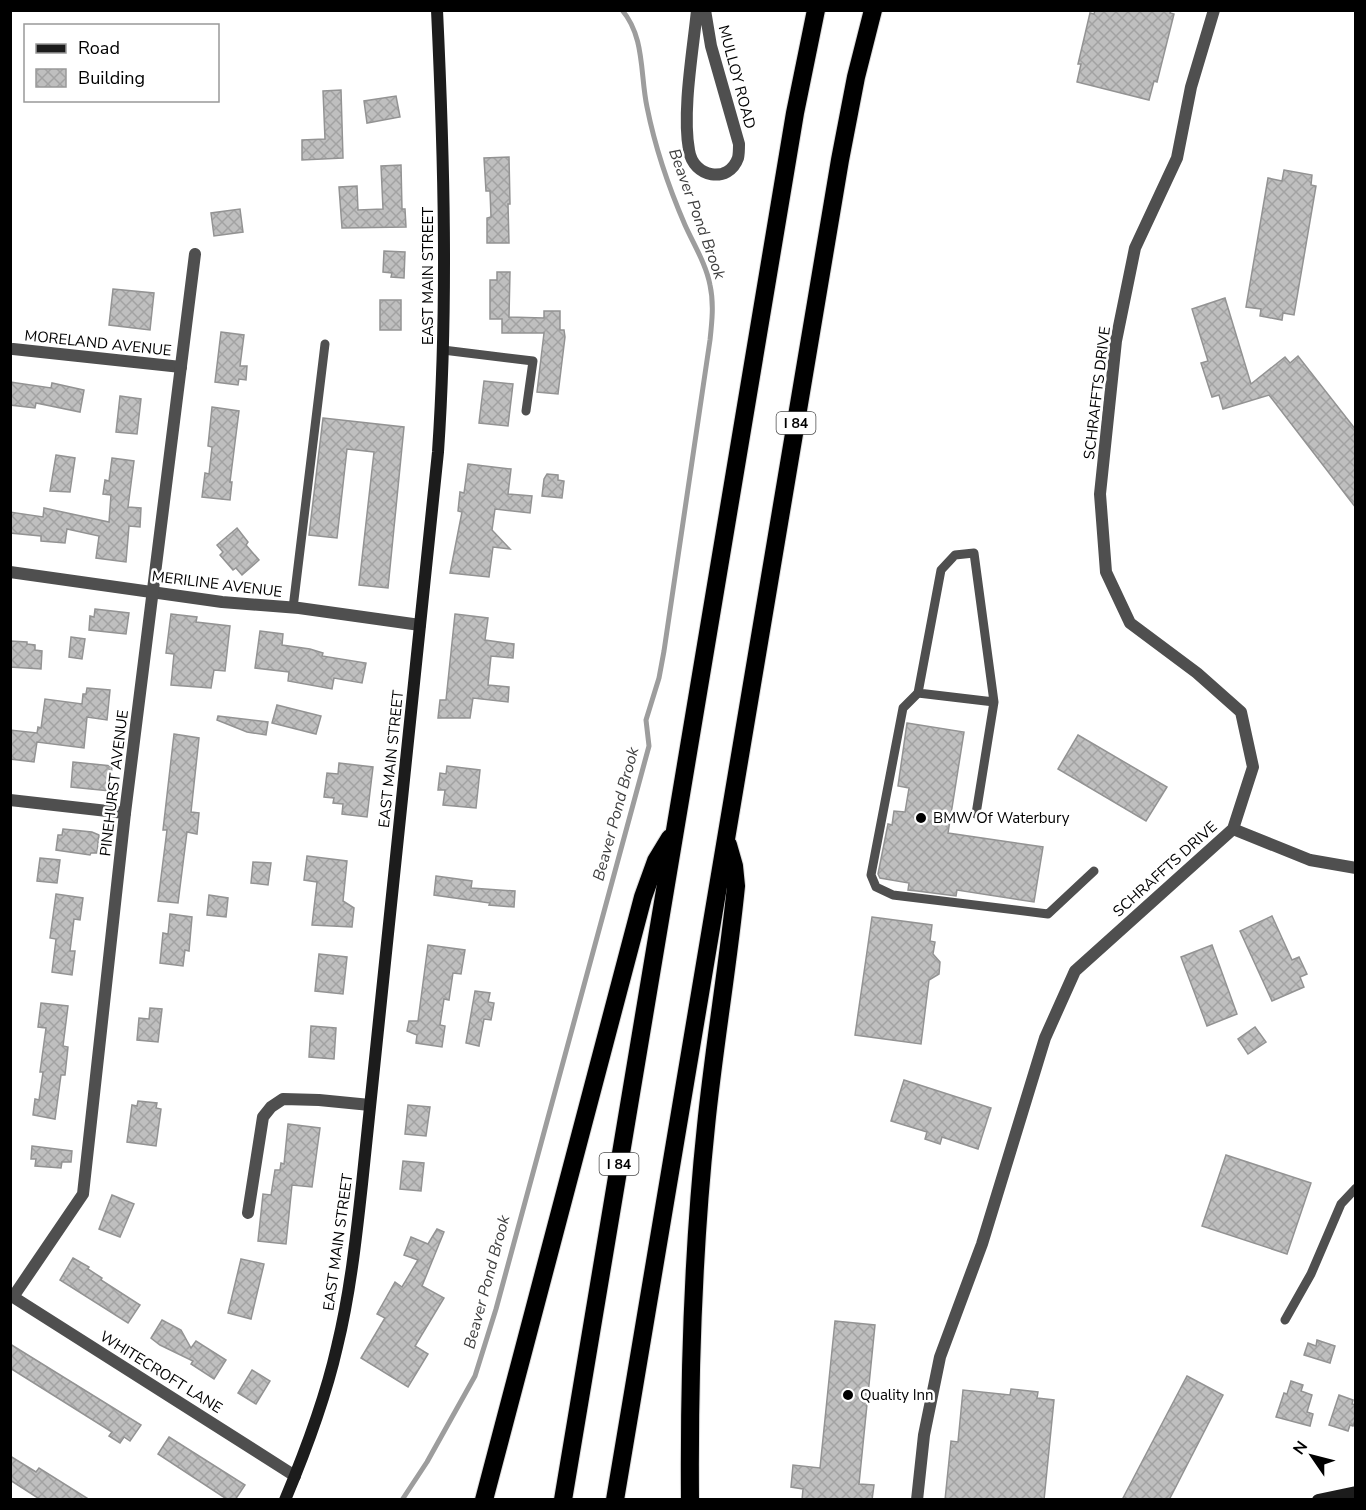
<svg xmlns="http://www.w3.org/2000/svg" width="1366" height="1510" viewBox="0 0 1366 1510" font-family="'Nunito Sans',sans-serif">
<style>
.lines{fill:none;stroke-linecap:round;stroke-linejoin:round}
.stream{stroke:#9d9d9d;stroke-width:5}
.building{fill:url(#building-cross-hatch);stroke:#939393;stroke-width:1.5}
.motorway-casing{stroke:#dbdbdb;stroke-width:20}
.service{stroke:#4f4f4f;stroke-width:9}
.minor{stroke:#4f4f4f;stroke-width:12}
.secondary{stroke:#1c1c1c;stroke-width:12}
.motorway{stroke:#000;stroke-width:18}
.poi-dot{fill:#000;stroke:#fff;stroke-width:2}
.labels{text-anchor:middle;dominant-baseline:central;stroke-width:5;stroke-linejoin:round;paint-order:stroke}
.shield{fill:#fff;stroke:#4c4c4c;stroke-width:1.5}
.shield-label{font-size:14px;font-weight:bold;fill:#000}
.street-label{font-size:15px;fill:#000;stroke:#fff}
.poi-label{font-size:15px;fill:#000;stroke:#fff;text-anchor:start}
.water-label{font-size:16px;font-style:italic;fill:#3e3e3e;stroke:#fff}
</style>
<defs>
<pattern id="building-cross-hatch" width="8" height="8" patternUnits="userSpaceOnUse" patternTransform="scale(1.5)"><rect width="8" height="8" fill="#bfbfbf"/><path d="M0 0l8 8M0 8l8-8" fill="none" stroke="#a2a2a2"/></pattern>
</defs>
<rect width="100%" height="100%" fill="#fff"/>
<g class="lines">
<!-- stream -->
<path class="stream" d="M402 1500 427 1462 475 1376 496 1309 649 746 646 720 659 678 664 651 710 340C712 322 714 303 710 285 706 264 694 245 685 225 669 188 655 147 647 107 640 74 645 37 622 10"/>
</g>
<!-- building -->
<g class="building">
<path d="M1095 10H1171L1170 13 1174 14 1157 82 1154 81 1149 100 1077 82 1081 64H1078L1090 13 1094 14Z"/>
<path d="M341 90 343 158 302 160V140L325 139 323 91Z"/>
<path d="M396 96 400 117 367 123 364 101Z"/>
<path d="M509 157 510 204H508L509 243H487V218L491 217 490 191H486L484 158Z"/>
<path d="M401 165 402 209H405L406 227 342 228 339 187 357 186 358 210 383 209 381 166Z"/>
<path d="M1284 170 1312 175 1311 185 1316 186 1294 315 1283 313 1282 320 1260 316 1261 309 1246 307 1268 178 1282 181Z"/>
<path d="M240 209 243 232 214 236 211 213Z"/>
<path d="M384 251 405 252 404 278 391 277 392 273 383 272Z"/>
<path d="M497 272H510L509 317 544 318V311H560V330H564L565 337 558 394 537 392 544 333H502V319H490V280H497Z"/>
<path d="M113 289 154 293 150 330 109 325Z"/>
<path d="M1225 298 1251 384 1285 357 1290 363 1298 356 1356 430V508L1269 395 1223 409 1219 395 1212 397 1201 363 1208 361 1192 309Z"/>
<rect x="380" y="300" width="21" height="30"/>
<path d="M221 332 244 335 240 366H247L246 380 239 379 238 385 215 382Z"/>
<path d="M484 381 513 384 508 426 479 423Z"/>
<path d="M10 382 51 388 52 383 84 390 80 412 36 403 35 408 10 405Z"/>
<path d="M120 396 141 399 137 434 116 432Z"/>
<path d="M212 407 239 411 230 482H232L230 500 202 497 205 473 209 474 212 447 208 446Z"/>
<path d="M323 418 404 427 388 588 359 585 374 452 347 449 337 538 309 535Z"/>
<path d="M56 455 75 458 70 492 50 491Z"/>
<path d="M112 458 134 461 128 507 141 508 140 527 129 526 126 562 96 558 99 536 67 529 65 543 41 541V536L10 533V512L43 517 44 508 109 522 111 495 103 494 105 480 109 481Z"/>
<path d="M468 464 511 469 508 494 532 496 530 513 495 509 492 530 510 549 493 547 489 577 450 573 462 512 458 511 460 492 464 493Z"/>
<path d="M547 474 558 475V480L564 481 562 498 542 496 544 479Z"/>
<path d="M237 528 248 542 246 545 259 560 242 575 236 568 233 570 220 555 223 552 217 545Z"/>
<path d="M95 609 129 613 126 634 89 630 90 616 94 617Z"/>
<path d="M171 614 197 617 196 622 230 626 225 671 214 670 211 688 171 685 174 654 166 653Z"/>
<path d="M455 614 488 618 485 640 514 644 513 658 491 656 488 685 509 687 508 702 473 698 470 718H438L440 700H446Z"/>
<path d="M260 631 283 634 282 645 310 649 323 653 322 656 366 663 362 683 334 678 332 689 288 681 289 672 255 668Z"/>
<path d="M71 637 85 639 82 659 69 657Z"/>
<path d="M10 641 27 642V644L35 645V650L42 651 41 669 10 667Z"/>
<path d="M87 688 110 690 107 720 87 717 84 748 37 742 34 762 10 759V730L37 733 38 727 41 728 45 699 82 704 83 694H86Z"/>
<path d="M277 705 321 716 316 734 272 723Z"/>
<path d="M218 716 268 722 266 735 247 732 217 720Z"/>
<path d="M907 723 964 732 948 833 1043 847 1034 902 957 890 956 896 917 891 908 890 909 883 880 878 878 874 888 824 892 825 894 811 905 812 909 788 898 786Z"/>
<path d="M174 734 199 738 191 812 199 813 197 834 187 832 178 903 158 901 167 830H163Z"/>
<path d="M1078 735 1167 787 1146 821 1058 769Z"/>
<path d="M73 762 112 766 110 791 71 787Z"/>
<path d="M339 763 373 767 367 817 342 814 343 804 333 803 334 798 324 797 327 773 338 774Z"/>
<path d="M447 766 480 770 476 808 443 805 445 790H438L440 773 446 774Z"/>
<path d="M63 829 92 832 99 835 97 853H91L90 855 56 850 58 835H62Z"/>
<path d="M307 856 347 861 343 901 354 908 352 927 312 925 317 882 304 880Z"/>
<path d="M40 858 60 860 57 883 37 881Z"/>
<path d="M253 862 271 863 268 885 251 883Z"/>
<path d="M436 876 472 881 471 888 515 891 514 907 489 905 490 903 434 895Z"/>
<path d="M56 894 83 898 80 920 74 919 70 951H75L72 975 52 972 56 939 50 938Z"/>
<path d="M209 895 228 898 226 917 207 915Z"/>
<path d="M170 914 192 917 189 951 185 950 183 966 160 963 163 933 168 934Z"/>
<path d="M1272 916 1292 960 1299 957 1307 974 1300 977 1304 987 1272 1001 1240 931Z"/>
<path d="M872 917 932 925 930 941 935 942 933 954 940 962 939 974 929 980 921 1044 855 1035Z"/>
<path d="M428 945 465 950 461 974 453 973 449 1000 444 999 440 1025 445 1026 442 1047 416 1043 417 1035 407 1031 409 1021H418Z"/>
<path d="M1212 945 1237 1014 1207 1026 1181 957Z"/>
<path d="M319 954 347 957 343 994 315 991Z"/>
<path d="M475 991 490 993 488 1002 494 1003 491 1020 484 1019 479 1046 466 1043Z"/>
<path d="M41 1003 68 1006 63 1046 68 1047 65 1075H61L55 1119 33 1115 35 1099 39 1100 43 1072H40L46 1028 38 1027Z"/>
<path d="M150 1008 162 1009 158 1042 137 1040 139 1018 149 1019Z"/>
<path d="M311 1026 336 1028 334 1059 309 1057Z"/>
<path d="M1255 1027 1266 1042 1248 1054 1238 1039Z"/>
<path d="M904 1080 991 1108 978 1149 942 1137 940 1144 925 1139 927 1132 891 1121Z"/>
<path d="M138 1101 157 1103 156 1108 161 1109 156 1146 127 1142 132 1105 137 1106Z"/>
<path d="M408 1105 430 1107 426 1136 405 1134Z"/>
<path d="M288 1124 320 1128 312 1187 292 1185 286 1244 258 1241 263 1194 271 1195 275 1170H280L281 1163 284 1164Z"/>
<path d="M32 1146 72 1151 71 1162H62L61 1168 35 1166 36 1159H31Z"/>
<path d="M1226 1155 1311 1183 1287 1254 1202 1226Z"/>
<path d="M403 1161 424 1163 421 1191 400 1189Z"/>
<path d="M112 1195 134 1204 120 1237 99 1229Z"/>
<path d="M437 1229 444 1232 422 1286 444 1298 415 1346 428 1354 408 1387 361 1358 385 1318 377 1314 395 1282 402 1287 418 1260 404 1255 411 1237 428 1244Z"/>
<path d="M73 1258 89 1267 88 1269 102 1278 101 1280 140 1305 128 1323 60 1280Z"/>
<path d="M241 1259 264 1264 251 1319 228 1313Z"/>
<path d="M162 1320 181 1330 191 1348 196 1341 226 1360 214 1379 191 1364 193 1361 160 1345 151 1338Z"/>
<path d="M835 1321 875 1325 859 1484 874 1485 872 1500H802L803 1489 791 1487 793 1465 820 1468Z"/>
<path d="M1317 1340 1335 1346 1330 1363 1304 1355 1308 1343 1316 1346Z"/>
<path d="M10 1344 141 1425 130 1441 124 1437 120 1443 109 1436 112 1432 10 1368Z"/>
<path d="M252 1370 270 1381 256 1404 238 1393Z"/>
<path d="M1187 1376 1223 1395 1169 1500H1122Z"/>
<path d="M1291 1381 1303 1385 1301 1391 1312 1395 1307 1412 1313 1414 1310 1426 1276 1417 1284 1393 1287 1394Z"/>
<path d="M1011 1389 1038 1392 1037 1398 1054 1400 1044 1500H945L951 1441 958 1442 963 1390 1010 1395Z"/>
<path d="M1339 1395 1353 1400 1352 1404 1356 1405V1418L1353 1426 1350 1425 1348 1431 1329 1425Z"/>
<path d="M169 1437 245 1485 235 1500H228L158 1454Z"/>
<path d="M10 1456 36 1472 39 1468 90 1500H41L10 1480Z"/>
</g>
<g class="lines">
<!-- motorway casing -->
<g class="motorway-casing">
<g id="motorway">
<path d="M484 1500 643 897 656 861 670 838"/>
<path d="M563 1500 795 113 816 10"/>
<path d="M615 1500 840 160 856 77 873 10"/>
<path d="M690 1500C689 1375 693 1250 706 1126 714 1046 728 966 736 886L734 866 728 845"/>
</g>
</g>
<!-- service -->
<g class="service">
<path d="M443 350 533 361 526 411"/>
<path d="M293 608 325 344"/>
<path d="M918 693 903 708 871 875 876 887 893 895 1048 914 1094 871"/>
<path d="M976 814 994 702 918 693 941 570 955 555 974 553 994 702"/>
<path d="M1285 1320 1311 1274 1341 1204 1356 1188"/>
</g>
<!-- minor -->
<g class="minor">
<path d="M697 10C693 51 682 111 689 150 693 178 729 184 738 158 739 154 739 148 739 144L711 46 705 10"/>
<path d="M13 349 181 367"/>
<path d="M10 572 222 602 299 608 420 625"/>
<path d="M10 800 125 813"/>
<path d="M1233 829 1310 860 1356 868"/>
<path d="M248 1213 263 1117 271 1107 283 1099 319 1100 370 1105"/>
<path d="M10 1295 295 1476"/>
<path d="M13 1297 83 1194 125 813 195 254"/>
<path d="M917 1500 924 1435 940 1357 982 1244 1045 1038 1075 971 1233 829 1253 767 1241 712 1197 673 1130 623 1106 572 1100 494 1116 341 1135 248 1177 158 1191 87 1214 10"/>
</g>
<!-- secondary -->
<g class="secondary">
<path d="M285 1500C306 1450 325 1400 337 1347 350 1294 356 1239 362 1184L438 452C448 305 444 158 437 10"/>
<path d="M1318 1500 1356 1492"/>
</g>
<!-- motorway -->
<use href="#motorway" class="motorway"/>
</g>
<!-- markers -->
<g class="poi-dot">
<circle cx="921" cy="818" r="6"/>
<circle cx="848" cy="1395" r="6"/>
</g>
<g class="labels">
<!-- shield labels -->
<g class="shield">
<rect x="776.5" y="412" width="39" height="22" rx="4.5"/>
<rect x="599.5" y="1153" width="39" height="22" rx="4.5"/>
</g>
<g class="shield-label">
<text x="796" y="423">I 84</text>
<text x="619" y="1164">I 84</text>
</g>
<!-- street labels -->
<g class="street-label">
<text transform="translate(737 77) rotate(75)">MULLOY ROAD</text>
<text transform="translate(428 276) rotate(-90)">EAST MAIN STREET</text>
<text transform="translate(98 343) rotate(6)">MORELAND AVENUE</text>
<text transform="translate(1097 393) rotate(-83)">SCHRAFFTS DRIVE</text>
<text transform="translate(217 584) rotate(7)">MERILINE AVENUE</text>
<text transform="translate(391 759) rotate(-84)">EAST MAIN STREET</text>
<text transform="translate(114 783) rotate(-83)">PINEHURST AVENUE</text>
<text transform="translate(1165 869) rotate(-42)">SCHRAFFTS DRIVE</text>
<text transform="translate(338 1242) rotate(-82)">EAST MAIN STREET</text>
<text transform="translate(161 1372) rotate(32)">WHITECROFT LANE</text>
</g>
<!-- poi labels -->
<g class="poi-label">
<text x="933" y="818">BMW Of Waterbury</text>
<text x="860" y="1395">Quality Inn</text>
</g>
<!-- water labels -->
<g class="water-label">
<text transform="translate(697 214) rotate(70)">Beaver Pond Brook</text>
<text transform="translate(616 814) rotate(-75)">Beaver Pond Brook</text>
<text transform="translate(487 1282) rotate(-75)">Beaver Pond Brook</text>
</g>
</g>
<!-- border -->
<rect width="1366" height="1510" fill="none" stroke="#000000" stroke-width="24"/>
<!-- legend -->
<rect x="24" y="24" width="195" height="78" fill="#ffffff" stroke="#999999" stroke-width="1.5"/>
<rect x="36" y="44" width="30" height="9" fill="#1c1c1c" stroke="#999999" stroke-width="1.5"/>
<text x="78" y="54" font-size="18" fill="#000000">Road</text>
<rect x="36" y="69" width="30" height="18" fill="url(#building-cross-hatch)" stroke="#999999" stroke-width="1.5"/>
<text x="78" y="84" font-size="18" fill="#000000">Building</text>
<!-- north arrow -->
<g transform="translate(1312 1456) rotate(305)" stroke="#ffffff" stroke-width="4.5" paint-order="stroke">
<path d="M0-4.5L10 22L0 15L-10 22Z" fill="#000000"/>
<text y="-9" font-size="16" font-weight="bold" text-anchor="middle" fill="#000000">N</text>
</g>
</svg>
